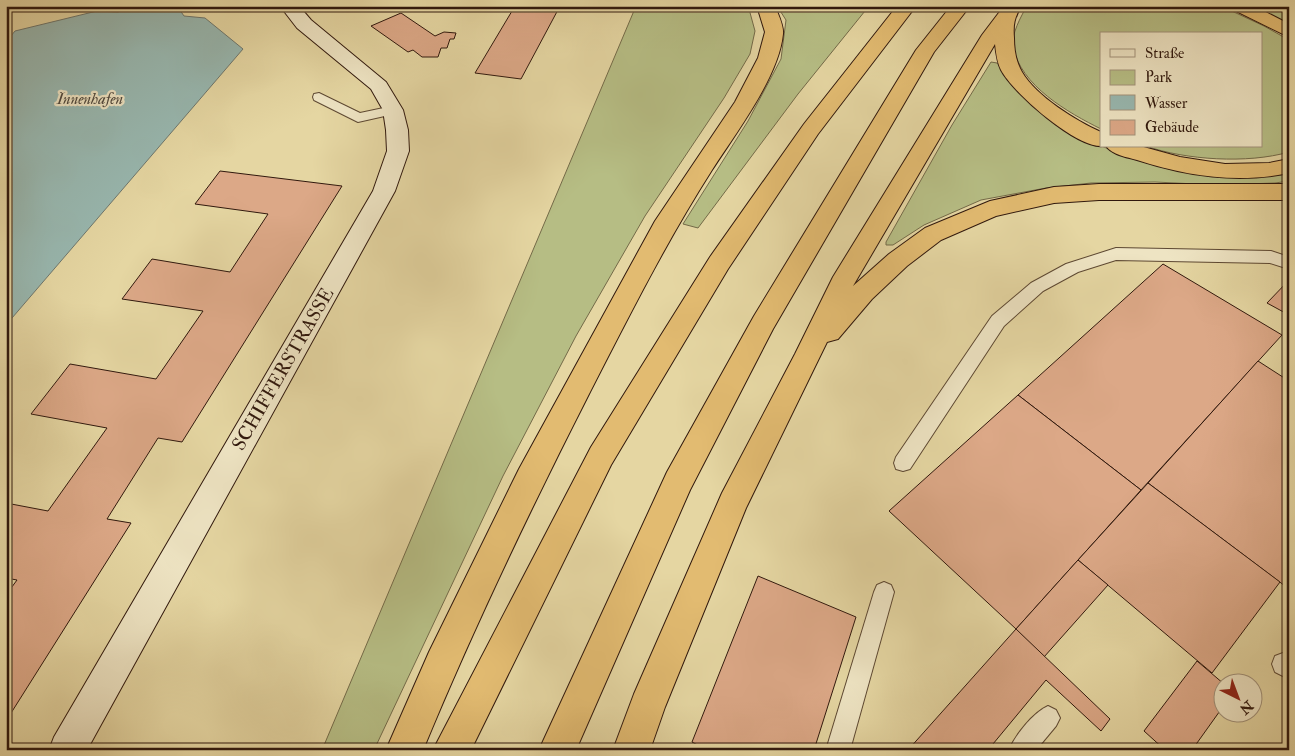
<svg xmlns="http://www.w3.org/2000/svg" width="1295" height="756" viewBox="0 0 1295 756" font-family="'IM FELL Double Pica',serif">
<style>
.green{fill:#b6bd84;stroke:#736a48}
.water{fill:#98b7af;stroke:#6e776e}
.building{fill:#dca887;stroke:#30180d}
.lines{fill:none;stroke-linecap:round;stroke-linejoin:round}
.lane-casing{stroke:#5d4832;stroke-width:2}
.secondary-casing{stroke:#30180d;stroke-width:2}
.highway-casing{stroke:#30180d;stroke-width:2}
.lane{fill:#eee4c3;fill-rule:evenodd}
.secondary{fill:#eee4c3;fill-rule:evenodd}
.highway{fill:#e2bb71;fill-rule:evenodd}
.labels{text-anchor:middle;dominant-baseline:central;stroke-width:4.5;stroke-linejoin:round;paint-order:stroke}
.far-water-label{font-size:16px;font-style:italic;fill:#4f483e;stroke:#eee4c3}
.street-label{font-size:19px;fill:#30180d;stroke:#eee4c3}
</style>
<rect width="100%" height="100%" fill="#e5d6a2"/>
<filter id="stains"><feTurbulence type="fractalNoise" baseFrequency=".004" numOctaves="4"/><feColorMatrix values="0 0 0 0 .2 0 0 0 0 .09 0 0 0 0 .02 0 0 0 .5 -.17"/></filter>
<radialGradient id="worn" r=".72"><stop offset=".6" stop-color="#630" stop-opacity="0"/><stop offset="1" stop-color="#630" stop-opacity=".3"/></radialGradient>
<!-- green -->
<g class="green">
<path d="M636 6H746L749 9 755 31 750 54 724 98 645 216 576 336 503 476 374 750H322Z"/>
<path d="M777 6H869L798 94 698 228 683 224 748 121 781 59 786 20Z"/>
<path d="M1027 6H1221L1264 26 1289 40V152C1248 164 1185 160 1146 146H1261V34H1101V129C1069 113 1020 86 1013 46 1011 35 1021 16 1027 6Z"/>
<path d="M1253 6H1289V24Z"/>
<path d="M991 62 997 63 1003 71 1093 143 1144 162 1202 175 1249 178 1289 174V181L1275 183 1217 185 1155 182 1091 183 1046 188 981 200 924 225 893 245H886V242L952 125Z"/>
</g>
<!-- water -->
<path class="water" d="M132 6H177L184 16 205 18 243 49 6 325V42L15 31 97 11 118 12Z"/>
<!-- building -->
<g class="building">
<path d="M515 6H560L521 79 475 73Z"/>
<path d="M401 13 435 36 444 32 456 33 454 39H450L447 48H441L438 57H422L413 50 408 52 371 26Z"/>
<path d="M220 171 342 186 182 442 158 438 107 519 131 523 6 721V595L17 580 6 578V503L48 511 107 428 31 414 70 364 156 379 203 311 122 299 152 259 230 272 268 214 195 204Z"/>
<path d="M1163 264 1282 335 1141 490 1018 395Z"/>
<path d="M1289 280V315L1267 303Z"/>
<path d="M1258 361 1289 381V589L1148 483Z"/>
<path d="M1018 395 1141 490 1016 629 889 511Z"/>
<path d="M1148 483 1280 582 1212 673 1078 560Z"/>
<path d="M1078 560 1108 585 1044 657 1016 629Z"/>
<path d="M758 576 856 617 814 750H707L692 742Z"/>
<path d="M1016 629 1110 719 1101 731 1046 680 988 750H908Z"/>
<path d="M1197 661 1224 684 1222 708 1192 750H1165L1144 731Z"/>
</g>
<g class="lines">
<!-- lane casing -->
<g class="lane-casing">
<g id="lane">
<path d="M319 93 360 113 393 106 400 110 398 113 358 122 314 100 313 97 314 94Z"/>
<path d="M1116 248 1271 251 1289 257V269L1270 263 1116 260 1078 272 1043 291 1004 326 910 469 903 471 896 469 894 463 896 457 992 316 1031 283 1066 264Z"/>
<path d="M884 582 891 585 894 592 850 750H826L874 592 877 585Z"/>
<path d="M1283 653 1289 655V679L1275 672 1272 664 1275 656Z"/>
<path d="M1048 706 1056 710 1060 718 1056 726 1036 750H1009C1016 734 1033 713 1048 706Z"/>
</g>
</g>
<!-- secondary casing -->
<g class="secondary-casing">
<path id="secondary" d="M280 6H299L311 20 386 82 403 110 408 130 409 151 395 191 87 750H49L54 737 373 191 387 151 386 130 383 110 371 89 297 28Z"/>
</g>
<!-- highway casing -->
<g class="highway-casing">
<g id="highway">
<path d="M757 6H775C778 14 784 26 783 34 779 77 735 134 712 170 666 242 628 318 589 394 530 510 473 629 423 750H386L429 652 519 469 655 221 735 102 758 58 765 32Z"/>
<path d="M897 6H916L818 134 728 269 611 465 471 750H433L591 447 710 257 804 124Z"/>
<path d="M951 6H970L934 52 773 329 690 490 576 750H539L667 472 754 316 916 50Z"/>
<path d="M1004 6H1022C1014 17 1013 25 1014 38 1014 50 1016 62 1022 72 1036 96 1076 121 1101 132V146H1103C1077 149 1013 93 1001 70 997 62 996 53 995 44L853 286 889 254 925 228 990 201 1054 187 1099 184H1289V200H1099L1054 203 996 216 941 240 907 266 872 299 838 339 827 342 746 508 665 707 650 750H613L634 694 722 493 795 354 833 277 982 35Z"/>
<path d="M1231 6H1254L1289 24V37L1234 10Z"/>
<path d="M1106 146H1140L1180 157 1225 164 1269 163 1289 159V173C1237 184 1187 176 1137 160 1127 157 1112 155 1106 146Z"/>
</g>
</g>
<!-- lane -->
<use href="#lane" class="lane"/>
<!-- secondary -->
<use href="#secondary" class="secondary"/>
<!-- highway -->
<use href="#highway" class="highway"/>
</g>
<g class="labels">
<!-- far-water labels -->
<g class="far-water-label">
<text x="90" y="99">Innenhafen</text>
</g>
<!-- street labels -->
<g class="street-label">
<text transform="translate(283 369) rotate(-60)">SCHIFFERSTRASSE</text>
</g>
</g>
<!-- margin -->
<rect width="1295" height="756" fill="none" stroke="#e5d6a2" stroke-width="25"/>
<rect x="8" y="8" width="1280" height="741" fill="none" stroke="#30180d" stroke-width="2.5"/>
<rect x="12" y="12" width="1270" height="731" fill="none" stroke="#30180d"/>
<!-- legend -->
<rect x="1100" y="32" width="162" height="115" fill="#eee4c3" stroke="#a2927a"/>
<rect x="1110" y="49" width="25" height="8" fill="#eee4c3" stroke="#a2927a"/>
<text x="1145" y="58" font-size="15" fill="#30180d">Straße</text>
<rect x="1110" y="70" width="25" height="15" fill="#b6bd84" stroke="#a2927a"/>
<text x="1145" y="82" font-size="15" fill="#30180d">Park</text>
<rect x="1110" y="95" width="25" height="15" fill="#98b7af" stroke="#a2927a"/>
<text x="1145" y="108" font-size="15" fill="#30180d">Wasser</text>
<rect x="1110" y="120" width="25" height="15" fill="#dca887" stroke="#a2927a"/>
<text x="1145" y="132" font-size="15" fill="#30180d">Gebäude</text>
<!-- north arrow -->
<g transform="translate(1238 698) rotate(138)"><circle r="24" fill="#eee4c3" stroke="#a2927a"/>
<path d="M0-4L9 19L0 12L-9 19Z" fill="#8f2418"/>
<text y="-8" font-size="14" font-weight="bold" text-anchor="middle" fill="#30180d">N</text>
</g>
<rect width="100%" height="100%" filter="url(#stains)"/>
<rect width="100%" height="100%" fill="url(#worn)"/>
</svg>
